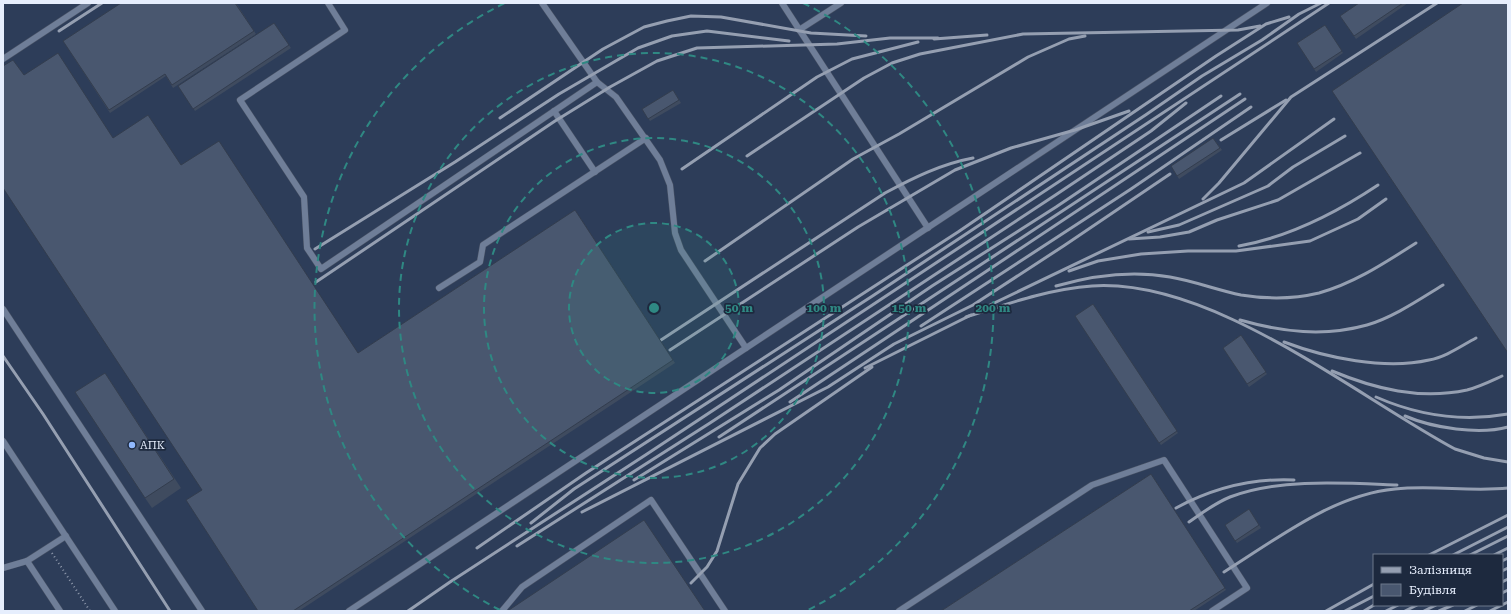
<svg xmlns="http://www.w3.org/2000/svg" width="1511" height="614" viewBox="0 0 1511 614" font-family="'Roboto Serif',serif">
<style>
.built{fill:#2d3d59;fill-rule:evenodd}
.lines{fill:none;stroke-linecap:round;stroke-linejoin:round}
.lane-casing{stroke:#475164;stroke-width:7}
.path{stroke:#8f99ac;stroke-width:2;stroke-dasharray:1 3;stroke-linecap:butt}
.lane{stroke:#6f7e98;stroke-width:6}
.rail{stroke:#959fb1;stroke-width:3}
.wall{fill:#3f4b5f}
.building{fill:#49576f;stroke:#333d4e}
.ring{fill:none;stroke:#2f8883;stroke-width:2;stroke-dasharray:7 5}
.poi-dot{fill:#90b8fd;stroke:#1d293e;stroke-width:1.5}
.labels{text-anchor:middle;dominant-baseline:central;stroke-width:3.5;stroke-linejoin:round;paint-order:stroke}
.poi-label{font-size:11px;fill:#e6eefd;stroke:#1d293e;text-anchor:start}
.centre{fill:#2f8883;stroke:#1d293e;stroke-width:2}
.ring-label{font-size:12px;text-anchor:middle;font-weight:bold;fill:#2f8883;stroke:#1d293e;stroke-width:3.5;stroke-linejoin:round;paint-order:stroke}
</style>
<rect width="100%" height="100%" fill="#263349"/>
<!-- built -->
<path class="built" d="M3 3H1508V611H3ZM1374 555H1502V605H1374Z"/>
<g class="lines">
<!-- lane casing -->
<g class="lane-casing">
<g id="lane">
<path d="M328 3 345 30 240 100 304 197 307 248 321 269 597 82"/>
<path d="M542 3 597 82 616 97 660 160 670 185 675 233 681 250 746 348"/>
<path d="M782 3 928 228"/>
<path d="M799 30 841 3"/>
<path d="M3 59 88 3"/>
<path d="M554 111 595 172"/>
<path d="M439 288 480 262 483 245 646 138"/>
<path d="M3 309 202 611"/>
<path d="M3 441 115 611"/>
<path d="M27 561 60 611"/>
<path d="M3 568 27 561 66 536"/>
<path d="M349 611 1267 3"/>
<path d="M502 611 522 587 651 500 725 611"/>
<path d="M899 611 1092 485 1164 460 1247 588 1212 611"/>
</g>
</g>
<!-- path -->
<path class="path" d="M52 553 90 611"/>
<!-- lane -->
<use href="#lane" class="lane"/>
<!-- rail -->
<g class="rail">
<path d="M59 31 102 3"/>
<path d="M934 39 987 35"/>
<path d="M500 118 603 49 644 27 667 21 691 16 721 17 811 33 866 36"/>
<path d="M1221 140 1286 100"/>
<path d="M747 156 864 78 892 63 920 54 1023 34 1238 30 1260 26"/>
<path d="M682 169 817 77 852 59 918 42"/>
<path d="M1203 199 1219 183 1291 97 1437 3"/>
<path d="M1148 232 1179 225 1268 186 1293 167 1345 136"/>
<path d="M1129 239 1160 237 1189 232 1217 220 1278 200 1360 153"/>
<path d="M1239 246C1289 237 1336 213 1378 185"/>
<path d="M315 249 455 162 559 94 638 48 672 36 707 31 789 41"/>
<path d="M705 261 853 159 899 134 1028 57 1069 39 1085 36"/>
<path d="M1069 271 1098 261 1141 254 1188 251H1236L1310 241 1358 219 1386 199"/>
<path d="M316 282 555 121 610 87 657 61 697 48 837 44 890 38H938"/>
<path d="M1056 286C1094 275 1131 270 1170 277 1194 281 1217 290 1241 295 1266 299 1294 299 1319 293 1355 283 1386 262 1416 243"/>
<path d="M990 305 1244 183 1334 119"/>
<path d="M966 317C1007 304 1049 289 1092 286 1212 278 1353 394 1455 449L1484 458 1508 462"/>
<path d="M1240 320C1282 332 1324 337 1367 325 1394 317 1420 299 1443 285"/>
<path d="M921 326 1131 189 1251 107"/>
<path d="M661 340 885 193C913 178 941 164 973 158"/>
<path d="M1284 342C1326 358 1385 370 1429 360 1446 357 1461 346 1476 338"/>
<path d="M670 350 858 227 955 170 1011 148 1075 130 1129 111"/>
<path d="M3 356 43 414 170 611"/>
<path d="M865 368 971 315"/>
<path d="M1332 371C1375 389 1420 400 1467 390 1479 387 1491 381 1502 376"/>
<path d="M1376 397C1417 415 1463 422 1508 414"/>
<path d="M790 402 1245 99"/>
<path d="M1405 416C1433 428 1479 435 1508 427"/>
<path d="M719 437 1240 94"/>
<path d="M634 480 779 390 932 286 1056 207 1221 96"/>
<path d="M1176 508C1213 488 1251 478 1294 480"/>
<path d="M582 512 828 387 894 344 973 305 1065 245 1170 174"/>
<path d="M1189 522C1202 513 1215 503 1230 497 1278 478 1346 483 1397 485"/>
<path d="M531 523 574 489 874 295 1147 114 1202 76 1262 40 1299 14 1321 3"/>
<path d="M517 546 710 423 1057 194 1151 131 1186 103"/>
<path d="M477 548 586 473 958 232 1216 56 1266 24 1289 17"/>
<path d="M1429 555 1508 515"/>
<path d="M1453 555 1508 527"/>
<path d="M1470 555 1508 536"/>
<path d="M1494 555 1508 548"/>
<path d="M1502 561 1508 558"/>
<path d="M1502 571 1508 568"/>
<path d="M1224 572C1277 539 1332 495 1395 489 1433 485 1471 492 1508 488"/>
<path d="M1502 582 1508 579"/>
<path d="M691 583 707 567 717 551 738 484 760 448 775 434 872 367"/>
<path d="M1502 593 1508 590"/>
<path d="M408 611 450 582 647 454 1329 3"/>
<path d="M1326 611 1374 584"/>
<path d="M1345 611 1374 596"/>
<path d="M1364 611 1374 605"/>
<path d="M1386 611 1398 605"/>
<path d="M1405 611 1417 605"/>
<path d="M1424 611 1436 605"/>
<path d="M1439 611 1453 605"/>
<path d="M1465 611 1477 605"/>
<path d="M1490 611 1508 602"/>
</g>
</g>
<!-- wall -->
<g class="wall">
<path d="M236 3 256 34 173 88 166 76 110 113 63 41Z"/>
<path d="M1359 3H1408L1356 39 1340 16Z"/>
<path d="M274 23 291 48 195 111 178 86Z"/>
<path d="M1325 25 1343 53 1316 72 1297 43Z"/>
<path d="M24 75 113 138 181 165 358 353 575 210 675 363 299 611H258L202 490Z"/>
<path d="M673 90 681 103 650 121 642 109Z"/>
<path d="M1213 138 1222 150 1179 179 1171 166Z"/>
<path d="M1093 304 1178 433 1161 445 1075 316Z"/>
<path d="M1241 335 1267 374 1249 387 1223 348Z"/>
<path d="M105 373 181 488 152 508 145 498Z"/>
<path d="M1151 474 1226 590 1194 611H941Z"/>
<path d="M1249 509 1261 528 1237 543 1225 525Z"/>
</g>
<!-- building -->
<g class="building">
<path d="M121 3H235L254 31 172 85 165 74 109 110 63 41Z"/>
<path d="M1359 3H1403L1354 36 1340 16Z"/>
<path d="M1463 3H1508V353L1332 91Z"/>
<path d="M274 23 289 45 193 109 178 86Z"/>
<path d="M1325 25 1342 51 1314 69 1297 43Z"/>
<path d="M58 53 113 138 148 115 181 165 219 141 358 353 575 210 673 360 293 611H258L186 500 202 490 3 188V66L13 60 24 75Z"/>
<path d="M673 90 679 100 648 119 642 109Z"/>
<path d="M1213 138 1220 148 1177 176 1171 166Z"/>
<path d="M1093 304 1177 431 1159 443 1075 316Z"/>
<path d="M1241 335 1266 372 1247 384 1223 348Z"/>
<path d="M105 373 174 479 145 498 75 392Z"/>
<path d="M1151 474 1225 588 1189 611H941Z"/>
<path d="M1249 509 1259 525 1235 541 1225 525Z"/>
<path d="M644 520 705 611H510L509 610Z"/>
</g>
<!-- distance rings -->
<circle cx="654" cy="308" r="85" fill="#2f8883" fill-opacity=".12"/>
<g class="ring">
<circle cx="654" cy="308" r="85"/>
<circle cx="654" cy="308" r="170"/>
<circle cx="654" cy="308" r="255"/>
<path d="M500 610A339 339 0 0 1 505 3M803 3A339 339 0 0 1 808 610"/>
</g>
<!-- markers -->
<circle class="poi-dot" cx="132" cy="445" r="4"/>
<g class="labels">
<!-- poi labels -->
<g class="poi-label">
<text x="140" y="445">АПК</text>
</g>
</g>
<circle cx="654" cy="308" r="6" class="centre"/>
<g class="ring-label">
<text x="739" y="312">50 m</text>
<text x="824" y="312">100 m</text>
<text x="909" y="312">150 m</text>
<text x="993" y="312">200 m</text>
</g>
<!-- border -->
<rect width="1511" height="614" fill="none" stroke="#e6eefd" stroke-width="8"/>
<!-- legend -->
<rect x="1373" y="554" width="130" height="52" fill="#1d293e" stroke="#6d788a"/>
<rect x="1381" y="567" width="20" height="6" fill="#959fb1" stroke="#6d788a"/>
<text x="1409" y="574" font-size="12" fill="#e6eefd">Залізниця</text>
<rect x="1381" y="584" width="20" height="12" fill="#49576f" stroke="#6d788a"/>
<text x="1409" y="594" font-size="12" fill="#e6eefd">Будівля</text>
</svg>
